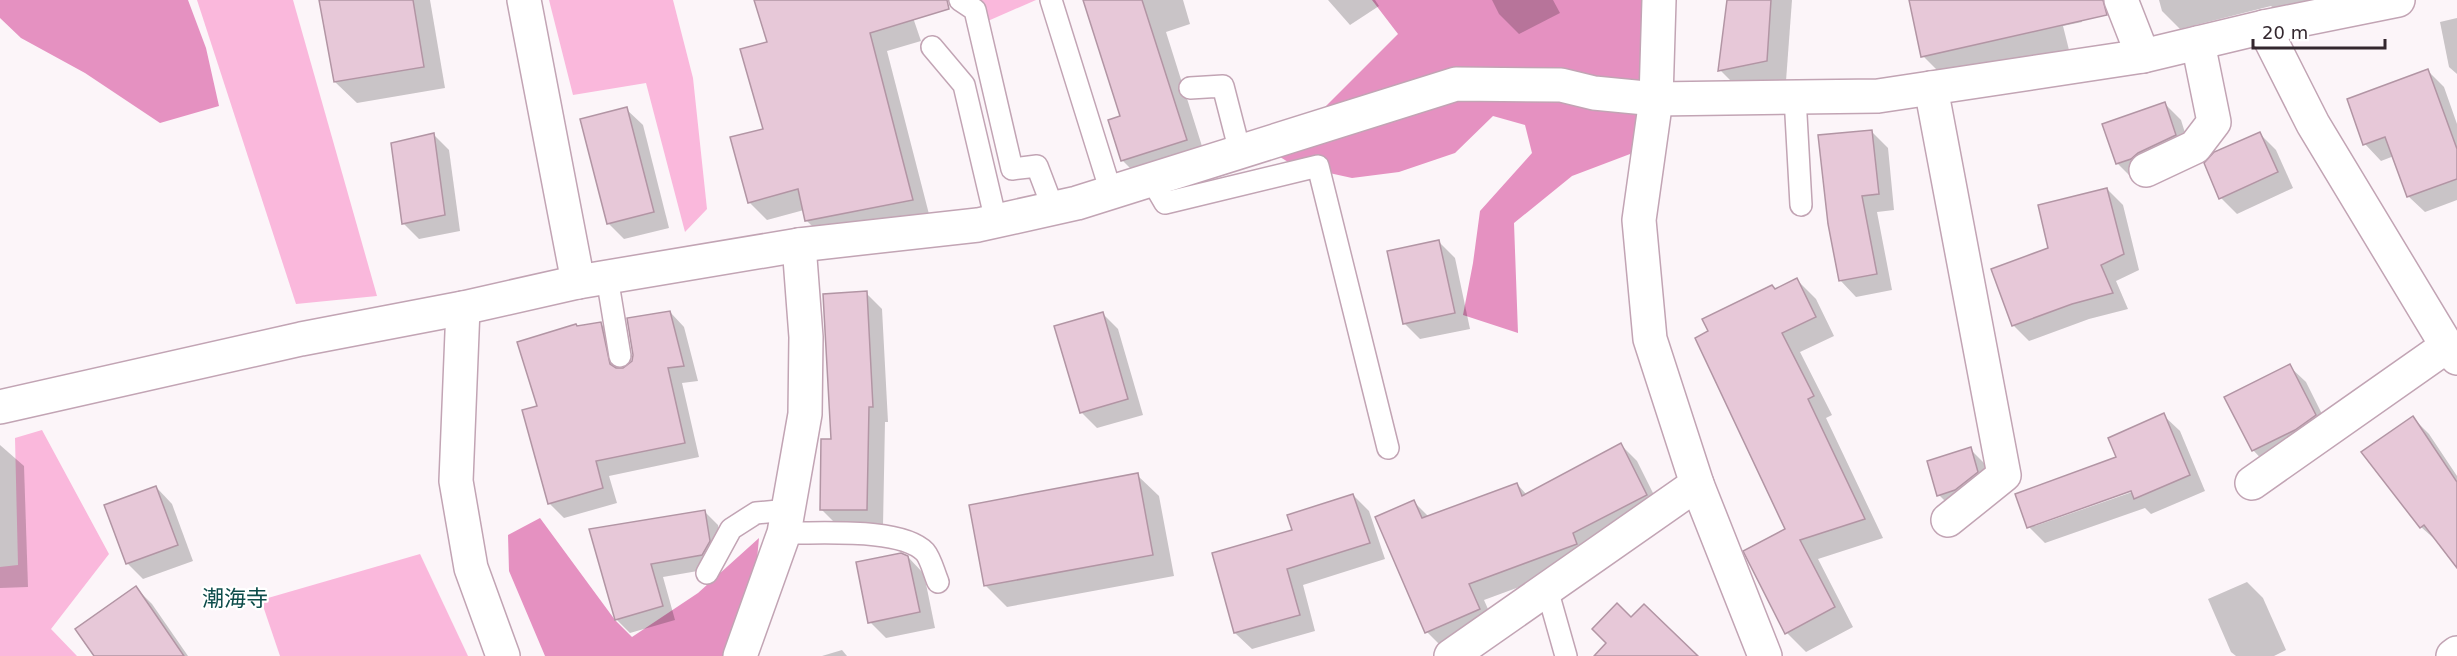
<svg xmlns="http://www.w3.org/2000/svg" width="2457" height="656" viewBox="0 0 2457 656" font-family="'DejaVu Sans','Noto Sans JP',sans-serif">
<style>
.green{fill:#fab8dc}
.forest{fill:#e591c1}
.shadow{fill:#0003;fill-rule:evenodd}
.building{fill:#e7c8d8;stroke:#b295a4;stroke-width:1.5}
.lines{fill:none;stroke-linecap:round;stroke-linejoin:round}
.lane-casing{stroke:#c2a4b4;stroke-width:24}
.street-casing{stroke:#c2a4b4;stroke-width:36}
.secondary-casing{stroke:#c2a4b4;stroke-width:36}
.lane{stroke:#fff;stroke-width:21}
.street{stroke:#fff;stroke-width:33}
.secondary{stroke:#fff;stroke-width:33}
.labels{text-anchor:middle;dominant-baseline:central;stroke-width:4.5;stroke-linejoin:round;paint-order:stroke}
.neighbourhood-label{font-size:22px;fill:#0c4c4a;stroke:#fff}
</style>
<rect width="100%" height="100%" fill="#fcf5f9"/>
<!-- green -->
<g class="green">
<path d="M197 0H293L377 296 296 304Z"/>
<path d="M549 0H673L693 78 707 209 685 232 646 83 573 95Z"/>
<path d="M956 0H1036L981 24Z"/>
<path d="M42 430 109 554 51 629 77 656H0V567L18 565 15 438Z"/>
<path d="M420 554 468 656H280L261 600Z"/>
</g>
<!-- forest -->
<g class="forest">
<path d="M0 0H188L206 48 219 106 160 123 85 73 21 38 0 18Z"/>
<path d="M1372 0H1649L1638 151 1572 176 1514 223 1518 333 1463 315 1473 263 1480 211 1532 153 1525 125 1493 116 1455 153 1399 172 1352 178 1293 165 1261 145 1325 107 1398 34Z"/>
<path d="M540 518 615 620 632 637 698 593 759 538 751 625 759 656H545L509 571 508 535Z"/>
</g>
<!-- shadow -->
<g class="shadow">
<path d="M321 0H430L445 88 357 103 335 82Z"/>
<path d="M756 0H907L921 41 887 51 930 218 825 239 807 221 804 210 767 220 749 202 764 130 769 43Z"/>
<path d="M1085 0H1183L1190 24 1166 32 1207 162 1144 182 1122 160V117Z"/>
<path d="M1328 0H1375L1379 6 1350 25Z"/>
<path d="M1492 0H1553L1560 13 1519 34 1499 14Z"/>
<path d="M1728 0H1792L1786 81 1740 90 1720 70Z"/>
<path d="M1911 0H2077L2082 22 2063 26 2069 50 1944 77 1923 56Z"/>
<path d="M2159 0H2337L2281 16 2271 6 2180 29 2162 11Z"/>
<path d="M2457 18V74L2449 67 2440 22Z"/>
<path d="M2428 71 2444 87 2457 124V200L2425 212 2408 196 2394 156 2381 161 2365 144 2349 100Z"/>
<path d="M2165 104 2181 120 2191 152 2133 179 2117 163Z"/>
<path d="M626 109 643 125 669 228 624 239 608 223Z"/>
<path d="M1872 132 1888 148 1894 210 1877 212 1892 290 1856 297 1840 280Z"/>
<path d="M433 134 449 150 460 231 419 239 403 223Z"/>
<path d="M2260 134 2276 150 2293 188 2237 214 2221 198Z"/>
<path d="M2107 189 2123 205 2139 270 2116 281 2128 309 2089 319 2029 341 2013 325 2050 249Z"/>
<path d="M1439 242 1455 258 1470 329 1420 339 1404 323Z"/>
<path d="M1797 280 1816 299 1834 336 1800 352 1832 415 1826 418 1883 538 1818 559 1853 627 1806 652 1787 633V529L1776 290Z"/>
<path d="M866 293 882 309 888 422H885L883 526 837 525 821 509Z"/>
<path d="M670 312 684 327 698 381 682 383 699 457 609 476 617 503 564 518 549 503 538 407 577 328 601 324 616 339 622 371 633 362Z"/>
<path d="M1102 313 1118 329 1143 415 1097 428 1081 412Z"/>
<path d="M2289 366 2306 382 2331 432 2269 467 2253 450 2226 397Z"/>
<path d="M2163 415 2180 431 2205 491 2151 514 2145 508 2045 543 2029 527 2118 458ZM2137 487 2138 490 2035 526V523Z"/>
<path d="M2413 418 2429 434 2457 476V566L2438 542 2421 527Z"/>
<path d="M0 445 24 466 28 587 0 588Z"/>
<path d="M1621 445 1637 461 1662 511 1592 560 1484 600 1495 625 1443 648 1427 632 1414 502 1429 517 1517 484 1527 495Z"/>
<path d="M1970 449 1986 465 1994 488 1955 511 1939 495Z"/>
<path d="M1137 475 1159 496 1174 576 1007 607 985 585Z"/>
<path d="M156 487 172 504 193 561 143 579 127 563Z"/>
<path d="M1353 495 1369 511 1385 559 1303 585 1315 631 1252 649 1235 633 1294 531Z"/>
<path d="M705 512 718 525 722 555 715 568 663 577 675 620 630 633 616 619 591 531Z"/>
<path d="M908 557 924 574 935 628 886 638 870 622Z"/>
<path d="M2247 582 2263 598 2286 650 2274 656H2236L2231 652 2208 599Z"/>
<path d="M136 588 152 604 188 656H96Z"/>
<path d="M842 650 847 656H822Z"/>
</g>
<!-- building -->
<g class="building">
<path d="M319 0H413L424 67 334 82Z"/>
<path d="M754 0H947L949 9 870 33 913 200 805 221 798 189 748 203 730 137 763 129 740 49 767 42Z"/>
<path d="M1083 0H1142L1187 140 1121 161 1108 120 1120 116Z"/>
<path d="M1727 0H1771L1767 61 1718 71Z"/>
<path d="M1909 0H2103L2107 15 1921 57Z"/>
<path d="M2428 69 2457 149V179L2407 197 2385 137 2363 145 2347 99Z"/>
<path d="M2165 102 2176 135 2138 153 2131 159 2116 164 2102 124Z"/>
<path d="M627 107 654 212 607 224 580 119Z"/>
<path d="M1872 130 1879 194 1862 196 1877 274 1839 281 1828 224 1818 135Z"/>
<path d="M2260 132 2278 172 2219 199 2204 163 2214 152Z"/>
<path d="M434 133 445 215 402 224 391 143Z"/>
<path d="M2107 188 2124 254 2101 265 2113 293 2072 304 2012 326 1991 269 2048 248 2038 205Z"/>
<path d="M1439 240 1455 313 1403 324 1387 251Z"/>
<path d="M1797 278 1816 317 1782 333 1814 396 1808 399 1865 519 1800 540 1835 607 1785 634 1743 551 1785 529 1695 338 1708 331 1702 319 1772 285 1775 289Z"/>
<path d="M867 291 873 407H869L867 510H820L821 439H831L823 294Z"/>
<path d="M670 311 684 366 668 368 685 443 596 461 603 488 548 504 522 410 537 406 517 342 576 324 577 326 601 322 610 364 616 368H623L632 361 633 355 627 318Z"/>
<path d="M1103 312 1128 399 1080 413 1054 326Z"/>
<path d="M2290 364 2316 415 2295 430 2252 451 2224 397Z"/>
<path d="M2164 413 2190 475 2134 499 2131 491 2027 528 2015 494 2116 457 2108 438Z"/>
<path d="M2413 416 2457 482V568L2424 525 2420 528 2361 452Z"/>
<path d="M1621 443 1647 495 1573 533 1577 544 1469 584 1480 609 1425 633 1375 517 1414 500 1422 518 1517 483 1522 496Z"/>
<path d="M1971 447 1978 472 1955 490 1937 496 1927 461Z"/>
<path d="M1138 473 1153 555 984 586 969 505Z"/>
<path d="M156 486 178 545 126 564 104 505Z"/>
<path d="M1353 494 1370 543 1287 569 1300 615 1234 633 1212 553 1292 530 1287 515Z"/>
<path d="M705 510 710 541 702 555 651 564 663 606 615 620 589 529Z"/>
<path d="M901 553 908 556 920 612 868 623 856 562Z"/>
<path d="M136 586 184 656H94L75 629Z"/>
<path d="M1617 603 1631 617 1644 604 1698 656H1594L1606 643 1592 629Z"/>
</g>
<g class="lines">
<!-- lane casing -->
<g class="lane-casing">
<g id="lane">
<path d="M960 0 975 10 1012 169 1037 166 1053 208"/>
<path d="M1051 0 1111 192"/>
<path d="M932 47 964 85 996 221"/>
<path d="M1190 88 1223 86 1240 152"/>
<path d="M1795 97 1801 205"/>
<path d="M1151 179 1165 203 1318 166 1388 448"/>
<path d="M607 277 620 356"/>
<path d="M784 533C819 534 901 527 925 552 931 559 934 573 938 582"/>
<path d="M707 573 731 529 756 513 788 510"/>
<path d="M1547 589 1566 656"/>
</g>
</g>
<!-- street casing -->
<g class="street-casing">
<g id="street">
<path d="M524 0 578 282"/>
<path d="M1659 0 1656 99 1639 220 1650 339 1697 484 1765 656"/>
<path d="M2121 0 2143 56"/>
<path d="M2264 27 2313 124 2447 346 2457 358"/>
<path d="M1931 88 2004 475 1948 520"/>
<path d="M2146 170 2195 147 2214 122 2198 43"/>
<path d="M0 407 301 339 463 308"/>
<path d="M2252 483 2447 346"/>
<path d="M740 656 784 533 805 414 806 337 799 245"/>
<path d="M1451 656 1697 484"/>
<path d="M2453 656 2457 653"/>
</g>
</g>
<!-- secondary casing -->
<g class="secondary-casing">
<path id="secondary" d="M503 656 471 568 456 481 463 308 578 282 799 245 978 225 1077 203 1456 84 1561 85 1594 93 1656 99 1878 96 2143 56 2264 27 2398 0"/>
</g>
<!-- lane -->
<use href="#lane" class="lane"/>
<!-- street -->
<use href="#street" class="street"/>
<!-- secondary -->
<use href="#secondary" class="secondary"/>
</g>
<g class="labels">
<!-- neighbourhood labels -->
<g class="neighbourhood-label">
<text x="235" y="598">潮海寺</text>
</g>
</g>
<!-- scale -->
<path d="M2253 39v9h132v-9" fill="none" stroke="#33272e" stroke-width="3"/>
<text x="2262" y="39" font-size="18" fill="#33272e" stroke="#ffffff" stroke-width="4.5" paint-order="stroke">20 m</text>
</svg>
